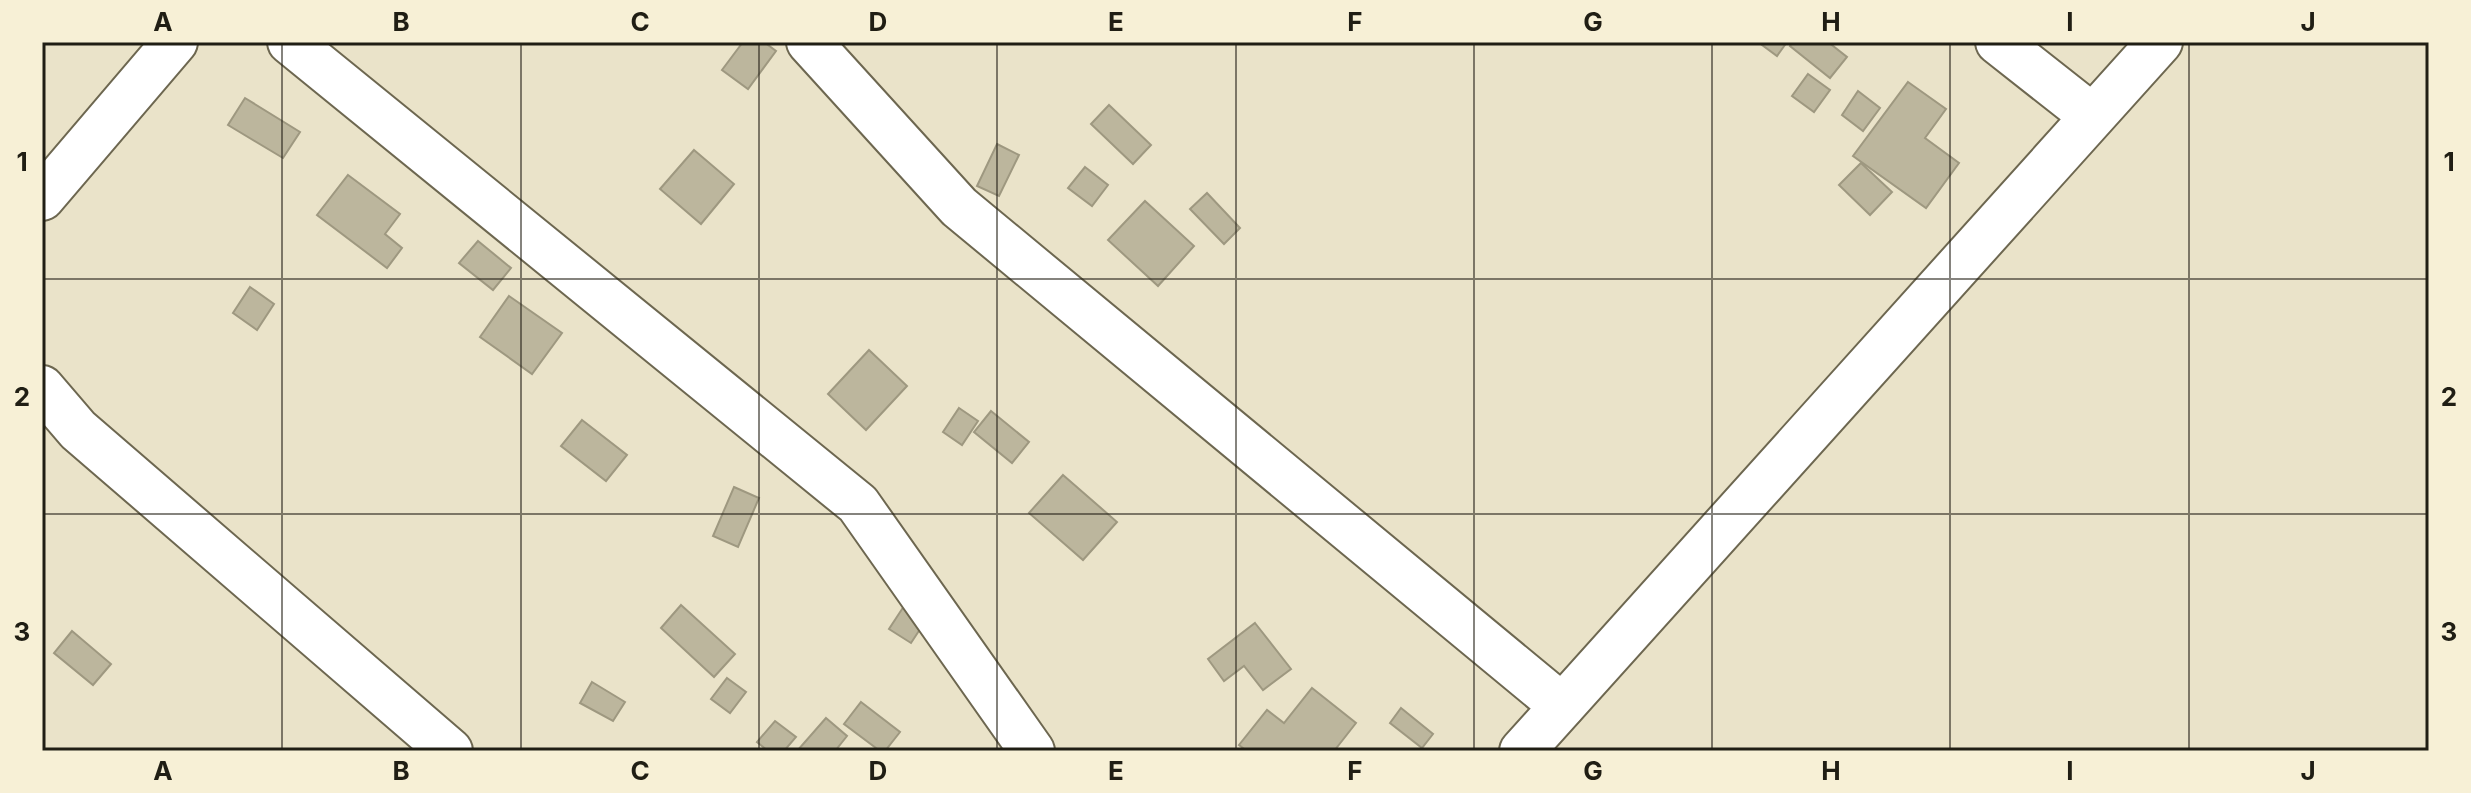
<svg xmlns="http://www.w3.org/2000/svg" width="2471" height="793" viewBox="0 0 2471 793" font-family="Inter,sans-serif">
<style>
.building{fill:#bcb69d;stroke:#9e9880;stroke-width:2}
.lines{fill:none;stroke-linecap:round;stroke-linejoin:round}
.minor-casing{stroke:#6d6750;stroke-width:48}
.minor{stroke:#fff;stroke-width:44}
.grid{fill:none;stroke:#201e14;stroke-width:2;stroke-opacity:0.55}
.neatline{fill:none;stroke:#201e14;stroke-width:3}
.grid-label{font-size:26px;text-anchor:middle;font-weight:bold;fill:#201e14}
</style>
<rect width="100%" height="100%" fill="#eae3c9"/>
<!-- building -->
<g class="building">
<path d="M743 42H764L776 51 748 89 722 70Z"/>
<path d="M1758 42H1787L1777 56Z"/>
<path d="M1793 42H1828L1847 57 1830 78 1790 46Z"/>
<path d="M1808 74 1830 90 1814 112 1792 96Z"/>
<path d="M1908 82 1946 109 1925 138 1959 163 1926 208 1853 156Z"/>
<path d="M1858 91 1880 108 1863 131 1842 115Z"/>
<path d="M245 98 300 132 283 158 228 125Z"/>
<path d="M1109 105 1151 145 1133 164 1091 124Z"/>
<path d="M997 144 1019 155 999 196 977 186Z"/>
<path d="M694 150 734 184 701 224 660 189Z"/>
<path d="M1861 163 1892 192 1870 215 1839 185Z"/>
<path d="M1085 167 1108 185 1092 206 1068 188Z"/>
<path d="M348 175 400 214 385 234 402 248 387 268 317 215Z"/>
<path d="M1207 193 1240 228 1224 244 1190 209Z"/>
<path d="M1145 201 1194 246 1158 286 1108 240Z"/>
<path d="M478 241 511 268 493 290 459 263Z"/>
<path d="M250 287 274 304 257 330 233 313Z"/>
<path d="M509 296 562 333 532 374 480 337Z"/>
<path d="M869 350 907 386 866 430 828 394Z"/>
<path d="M959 408 978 421 962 445 943 432Z"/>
<path d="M991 411 1029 442 1012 463 974 432Z"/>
<path d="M582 420 627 455 606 481 561 446Z"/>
<path d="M1063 475 1117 522 1083 560 1029 513Z"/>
<path d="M734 487 759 498 738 547 713 536Z"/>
<path d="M906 603 928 617 911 643 889 629Z"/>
<path d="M681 605 735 654 714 677 661 628Z"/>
<path d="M1255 623 1291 669 1263 690 1244 666 1224 681 1208 659Z"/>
<path d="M72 631 111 664 93 685 54 653Z"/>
<path d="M727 678 746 692 730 713 711 699Z"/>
<path d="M592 682 625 702 613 721 580 703Z"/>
<path d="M1312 688 1356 723 1334 751H1247L1239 745 1267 710 1284 723Z"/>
<path d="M861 702 900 732 885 751H880L844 724Z"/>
<path d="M1401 708 1433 734 1422 748 1390 723Z"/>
<path d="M826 718 847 736 835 751H797Z"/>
<path d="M775 721 796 737 784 751H768L757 742Z"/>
</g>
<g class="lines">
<!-- minor casing -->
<g class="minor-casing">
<g id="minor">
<path d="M290 42 858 504 1032 751"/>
<path d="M809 42 959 207 1562 706"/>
<path d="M1998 42 2092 116"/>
<path d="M42 198 175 42"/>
<path d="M42 388 78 430 450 751"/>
<path d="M1522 751 2160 42"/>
</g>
</g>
<!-- minor -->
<use href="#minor" class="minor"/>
</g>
<!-- grid -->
<path class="grid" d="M282 42V751M521 42V751M759 42V751M997 42V751M1236 42V751M1474 42V751M1712 42V751M1950 42V751M2189 42V751M42 279H2429M42 514H2429"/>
<!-- border -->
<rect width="2471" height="793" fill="none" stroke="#f7f0d6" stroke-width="88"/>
<rect x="44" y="44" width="2383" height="705" class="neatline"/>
<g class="grid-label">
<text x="163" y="31">A</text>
<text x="401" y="31">B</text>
<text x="640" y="31">C</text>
<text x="878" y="31">D</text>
<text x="1116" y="31">E</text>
<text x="1355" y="31">F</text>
<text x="1593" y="31">G</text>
<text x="1831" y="31">H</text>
<text x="2070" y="31">I</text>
<text x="2308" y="31">J</text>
<text x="22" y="171">1</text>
<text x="2449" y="171">1</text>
<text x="22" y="406">2</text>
<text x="2449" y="406">2</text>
<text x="22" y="641">3</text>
<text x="2449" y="641">3</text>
<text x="163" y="780">A</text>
<text x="401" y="780">B</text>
<text x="640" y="780">C</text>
<text x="878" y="780">D</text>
<text x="1116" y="780">E</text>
<text x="1355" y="780">F</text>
<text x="1593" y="780">G</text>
<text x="1831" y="780">H</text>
<text x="2070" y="780">I</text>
<text x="2308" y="780">J</text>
</g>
</svg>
